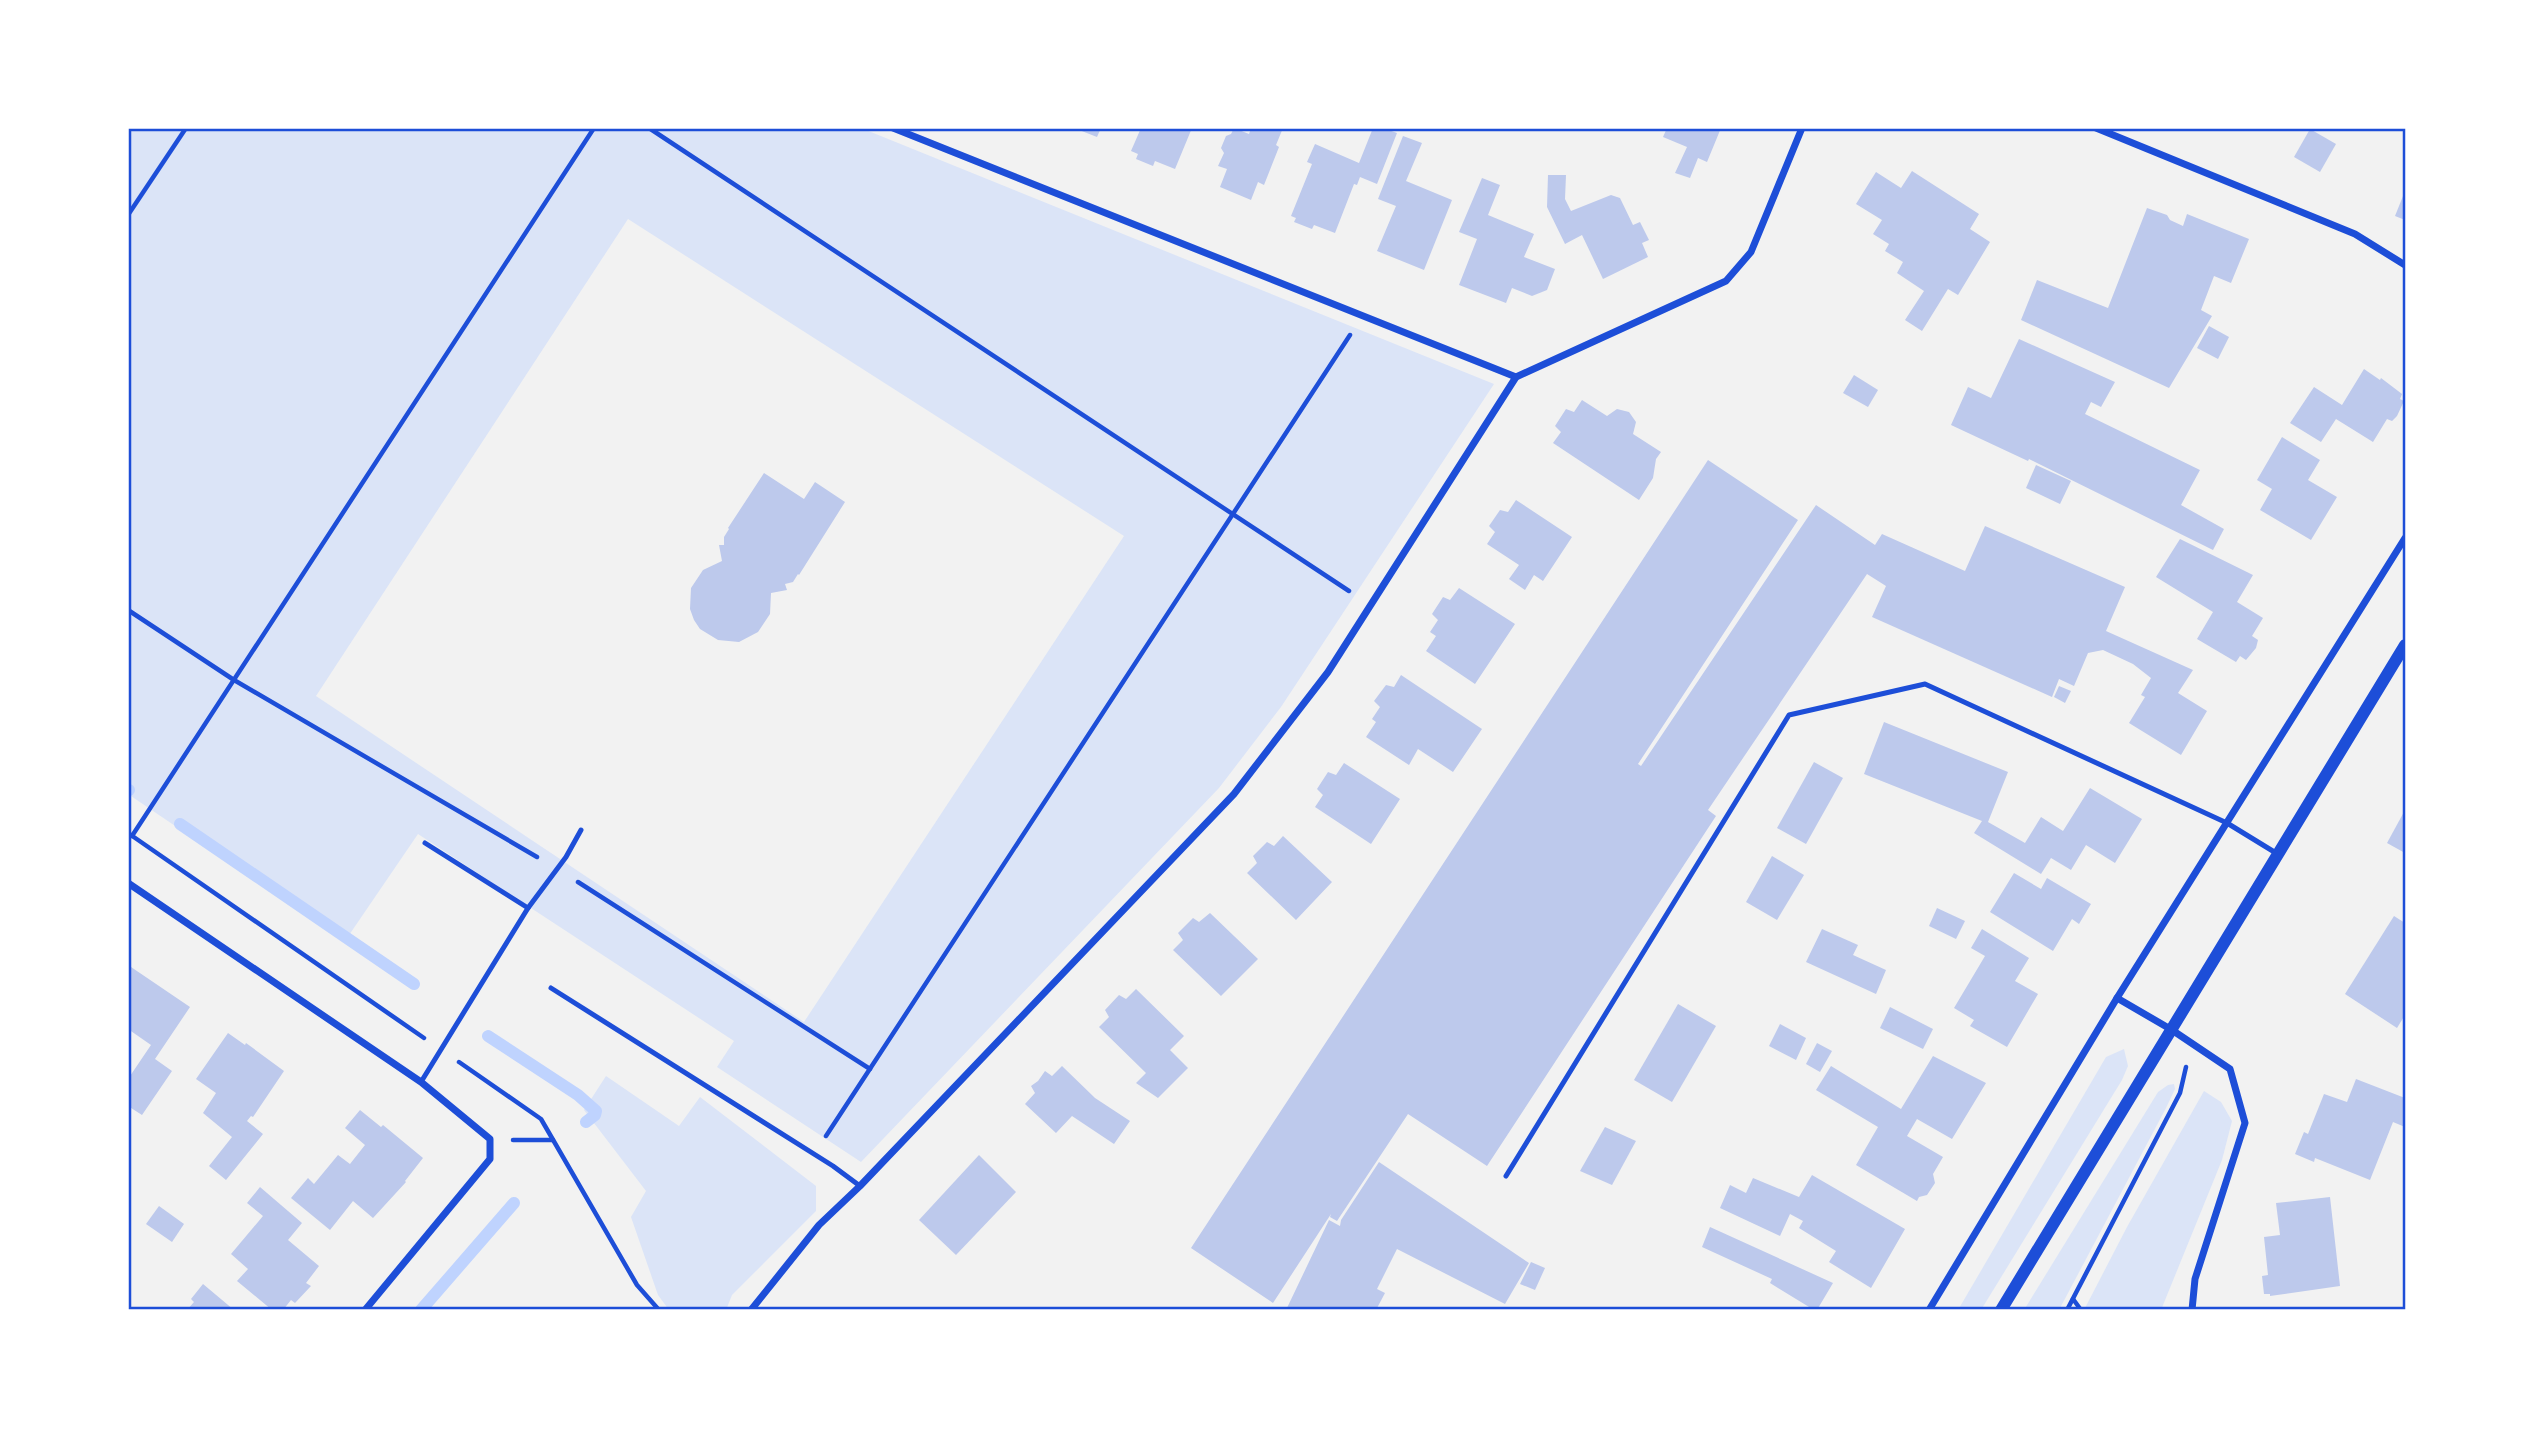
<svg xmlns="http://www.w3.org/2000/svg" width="2533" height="1438" viewBox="0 0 2533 1438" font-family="'Exo 2',sans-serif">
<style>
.green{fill:#dbe4f7;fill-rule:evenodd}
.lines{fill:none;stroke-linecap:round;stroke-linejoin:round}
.stream{stroke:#bfd3fe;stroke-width:12}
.building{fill:#bdc9ec}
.path{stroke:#1d4ed8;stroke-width:4.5}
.service{stroke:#1d4ed8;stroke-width:5}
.minor{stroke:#1d4ed8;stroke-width:7}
.tertiary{stroke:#1d4ed8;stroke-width:12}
.neatline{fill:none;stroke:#1d4ed8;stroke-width:2.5}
</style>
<rect width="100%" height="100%" fill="#f2f2f2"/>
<!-- green -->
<g class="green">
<path d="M128 128H861L1494 384 1281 707 1219 788 861 1162 717 1067 734 1041 418 834 345 941 128 794ZM628 219 1124 536 804 1022 316 696Z"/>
<path d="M2124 1049 2128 1066 2122 1080 1981 1310H1958L2106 1057Z"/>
<path d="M606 1076 679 1126 700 1097 816 1186V1211L732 1295 726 1310H669L658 1295 631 1217 646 1191 584 1110Z"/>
<path d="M2174 1084 2175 1089 2166 1108 2059 1310H2024L2158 1092 2168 1085Z"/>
<path d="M2204 1091 2221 1102 2232 1121 2222 1160 2161 1310H2084L2127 1227Z"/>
</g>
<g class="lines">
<!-- stream -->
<g class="stream">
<path d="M128 790H129"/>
<path d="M180 824 414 984"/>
<path d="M488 1036 578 1095 596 1111 595 1115 586 1122"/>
<path d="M421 1310 514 1203"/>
</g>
</g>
<!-- building -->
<g class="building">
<path d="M1074 128H1101L1097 137Z"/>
<path d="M1141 128H1192L1175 169 1155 161 1153 166 1136 159 1138 154 1131 151Z"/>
<path d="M1234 128 1249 134 1251 128H1283L1276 145 1279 147 1264 185 1258 182 1251 200 1220 187 1227 169 1218 166 1224 153 1221 148 1226 136 1231 134Z"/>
<path d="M1373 128H1383L1397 133 1377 184 1360 177 1357 185 1354 184 1335 233 1314 225 1312 229 1294 222 1296 218 1291 216 1312 164 1307 162 1315 144 1359 163Z"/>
<path d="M1667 128H1721L1707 162 1698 158 1690 178 1675 173 1687 147 1663 137Z"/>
<path d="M2310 129 2336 144 2320 172 2294 157Z"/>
<path d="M1403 136 1422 143 1406 181 1452 200 1424 270 1377 251 1396 206 1378 199Z"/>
<path d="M1912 171 1979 214 1970 229 1990 242 1958 295 1948 289 1922 331 1905 320 1924 291 1897 273 1903 262 1885 251 1889 244 1873 234 1882 220 1856 204 1876 172 1901 188Z"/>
<path d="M1548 175H1566L1565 199 1571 211 1611 195 1620 198 1633 225 1640 222 1649 240 1642 243 1648 257 1603 279 1582 235 1565 244 1547 207Z"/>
<path d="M1482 178 1500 185 1488 215 1534 234 1524 257 1555 269 1547 290 1532 296 1512 288 1506 303 1459 285 1477 239 1459 232Z"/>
<path d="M2405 191V220L2395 216Z"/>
<path d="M2147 208 2167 215 2170 220 2183 226 2187 214 2249 239 2231 283 2214 276 2201 310 2212 316 2169 388 2021 320 2037 280 2108 308Z"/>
<path d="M2209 326 2229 337 2218 359 2197 348Z"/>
<path d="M2019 339 2115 382 2101 407 2091 402 2085 414 2200 470 2181 505 2224 529 2213 550 2029 459 2028 461 1951 425 1968 387 1991 398Z"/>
<path d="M2364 369 2380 380 2381 378 2402 394 2400 399 2404 401 2397 416 2392 421 2387 419 2373 442 2336 419 2321 442 2290 423 2314 387 2342 405Z"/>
<path d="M1854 375 1878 390 1868 407 1843 393Z"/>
<path d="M1582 400 1607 416 1617 409 1629 412 1636 422 1633 434 1661 452 1656 459 1653 478 1639 500 1553 443 1561 432 1555 426 1566 409 1574 412Z"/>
<path d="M2282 437 2320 460 2308 480 2337 497 2311 540 2260 510 2272 489 2257 480Z"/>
<path d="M1708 460 1798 520 1638 764 1641 766 1816 505 1875 545 1882 534 1965 571 1985 526 2125 587 2106 631 2193 670 2178 693 2207 711 2181 755 2129 723 2145 697 2141 695 2151 678 2133 664 2103 650 2088 653 2074 686 2059 679 2052 697 1872 617 1886 586 1867 574 1708 810 1716 816 1487 1166 1408 1114 1337 1221 1330 1217 1331 1214 1273 1303 1191 1248Z"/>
<path d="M2036 465 2071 481 2060 504 2026 488Z"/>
<path d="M764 473 804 499 815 482 845 502 799 575 798 574 793 582 785 584 787 590 771 593 770 614 758 632 739 642 718 640 700 629 694 620 690 609 691 588 703 570 722 561 719 545H724V537L729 529 728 528Z"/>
<path d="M1516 500 1572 537 1543 581 1534 575 1525 590 1509 579 1519 565 1487 544 1495 532 1489 526 1500 510 1508 512Z"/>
<path d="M2180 539 2253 575 2237 602 2263 618 2252 636 2258 640 2256 648 2246 660 2240 656 2236 662 2197 639 2213 612 2156 577Z"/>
<path d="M1459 588 1515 624 1475 684 1426 651 1436 636 1430 632 1438 620 1432 614 1443 597 1450 600Z"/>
<path d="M1401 675 1482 729 1453 772 1418 749 1409 765 1366 737 1376 722 1372 719 1380 707 1374 701 1386 685 1394 687Z"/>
<path d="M2059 686 2071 691 2065 703 2054 697Z"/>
<path d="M1884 722 2008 772 1988 822 2025 843 2041 817 2063 831 2090 788 2142 819 2115 863 2086 845 2071 870 2051 858 2041 874 1974 833 1982 821 1864 774Z"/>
<path d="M1814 762 1843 778 1806 844 1777 828Z"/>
<path d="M1344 763 1400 799 1371 844 1315 807 1323 795 1317 789 1328 772 1336 775Z"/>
<path d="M2405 810V853L2387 843Z"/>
<path d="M1283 836 1332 882 1296 920 1247 873 1257 863 1253 856 1267 842 1274 846Z"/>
<path d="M1772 856 1804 875 1777 920 1746 902Z"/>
<path d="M2014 873 2041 889 2047 878 2091 904 2079 924 2072 919 2053 951 1990 912Z"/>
<path d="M1937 908 1965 921 1956 939 1929 926Z"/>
<path d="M1210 913 1258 959 1221 996 1173 950 1183 940 1178 933 1193 918 1199 922Z"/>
<path d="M2394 916 2405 923V1015L2397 1028 2345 994Z"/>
<path d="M1822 929 1858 945 1853 955 1886 970 1876 994 1806 962Z"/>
<path d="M1982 929 2029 958 2015 981 2038 994 2007 1047 1970 1026 1974 1020 1954 1008 1985 956 1971 948Z"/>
<path d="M131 967 190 1007 155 1059 172 1071 142 1115 128 1106V1079L151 1045 128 1029V972Z"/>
<path d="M1136 989 1184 1036 1170 1050 1188 1068 1158 1098 1136 1083 1146 1073 1099 1027 1109 1017 1105 1010 1119 995 1126 999Z"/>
<path d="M1678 1004 1716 1026 1672 1102 1634 1080Z"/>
<path d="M1890 1007 1933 1029 1923 1049 1880 1028Z"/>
<path d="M1780 1024 1806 1038 1796 1060 1769 1046Z"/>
<path d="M228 1033 245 1045 246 1043 284 1071 253 1117 251 1116 247 1121 263 1134 226 1180 209 1166 232 1137 203 1113 216 1093 196 1079Z"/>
<path d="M1817 1043 1832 1051 1820 1072 1806 1064Z"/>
<path d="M1933 1056 1986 1083 1952 1139 1917 1119 1907 1136 1943 1157 1933 1174 1935 1183 1927 1195 1919 1197 1917 1201 1856 1165 1878 1127 1816 1090 1831 1066 1901 1109Z"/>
<path d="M1062 1066 1095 1098 1130 1121 1114 1144 1072 1116 1056 1133 1025 1104 1035 1093 1031 1086 1038 1081 1045 1071 1052 1076Z"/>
<path d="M2356 1079 2405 1098V1127L2393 1122 2370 1180 2315 1158 2314 1162 2295 1154 2304 1132 2308 1134 2324 1094 2347 1102Z"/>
<path d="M360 1110 381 1127 383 1125 423 1158 405 1181 406 1182 373 1218 353 1201 330 1230 291 1198 308 1178 314 1184 338 1155 350 1164 365 1145 345 1128Z"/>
<path d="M1605 1127 1636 1141 1612 1185 1580 1171Z"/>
<path d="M979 1155 1016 1192 956 1255 919 1220Z"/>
<path d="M1379 1162 1529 1263 1505 1304 1397 1249 1377 1289 1385 1293 1376 1310H1286L1329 1220 1340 1226 1341 1220Z"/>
<path d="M1812 1175 1905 1229 1871 1288 1829 1262 1836 1251 1799 1228 1803 1221 1790 1214 1780 1236 1720 1208 1730 1185 1746 1193 1753 1178 1799 1197Z"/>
<path d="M260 1187 302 1223 288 1240 319 1266 306 1283 311 1286 295 1303 291 1300 283 1310H272L237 1281 248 1269 231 1254 263 1216 247 1203Z"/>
<path d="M2330 1197 2340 1286 2270 1296V1294H2264L2262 1276 2268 1275 2264 1237 2280 1235 2276 1203Z"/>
<path d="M159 1206 184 1224 172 1242 146 1224Z"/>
<path d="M1710 1227 1833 1283 1817 1310H1814L1770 1283 1772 1279 1702 1247Z"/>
<path d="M1531 1262 1545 1268 1535 1290 1520 1284Z"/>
<path d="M203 1284 234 1310H187L194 1302 191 1299Z"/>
</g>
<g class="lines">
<!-- path -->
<g class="path">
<path d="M649 128 1349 591"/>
<path d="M128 215 186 128"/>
<path d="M128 610 234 680 537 857"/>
<path d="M128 833 424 1038"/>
<path d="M132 836 594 128"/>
<path d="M578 882 870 1069"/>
<path d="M459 1062 541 1119 637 1285 659 1310"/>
<path d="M826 1136 1350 335"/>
<path d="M513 1140H553"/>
<path d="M2073 1299 2081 1310"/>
<path d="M2067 1310 2180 1093 2186 1067"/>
</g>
<!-- service -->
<g class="service">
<path d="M425 843 528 908"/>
<path d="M551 988 833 1166 860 1186"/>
<path d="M421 1082 528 908 566 857 581 830"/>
<path d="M1506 1176 1789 715 1925 684 2227 823 2276 853"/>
</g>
<!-- minor -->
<g class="minor">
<path d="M893 128 1516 377"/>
<path d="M2096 128 2355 234 2405 265"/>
<path d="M128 883 421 1082 490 1139V1159L365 1310"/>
<path d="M2117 998 2172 1030 2230 1069 2245 1123 2195 1279 2192 1310"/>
<path d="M751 1310 819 1225 860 1186 1234 794 1328 672 1516 377 1726 281 1751 252 1802 128"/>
<path d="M1929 1310 2117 998 2405 538"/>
</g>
<!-- tertiary -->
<path class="tertiary" d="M2001 1310 2405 645"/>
</g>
<!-- border -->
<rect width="2533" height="1438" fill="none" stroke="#ffffff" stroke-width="259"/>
<rect x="130" y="130" width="2274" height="1178" class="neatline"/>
</svg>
